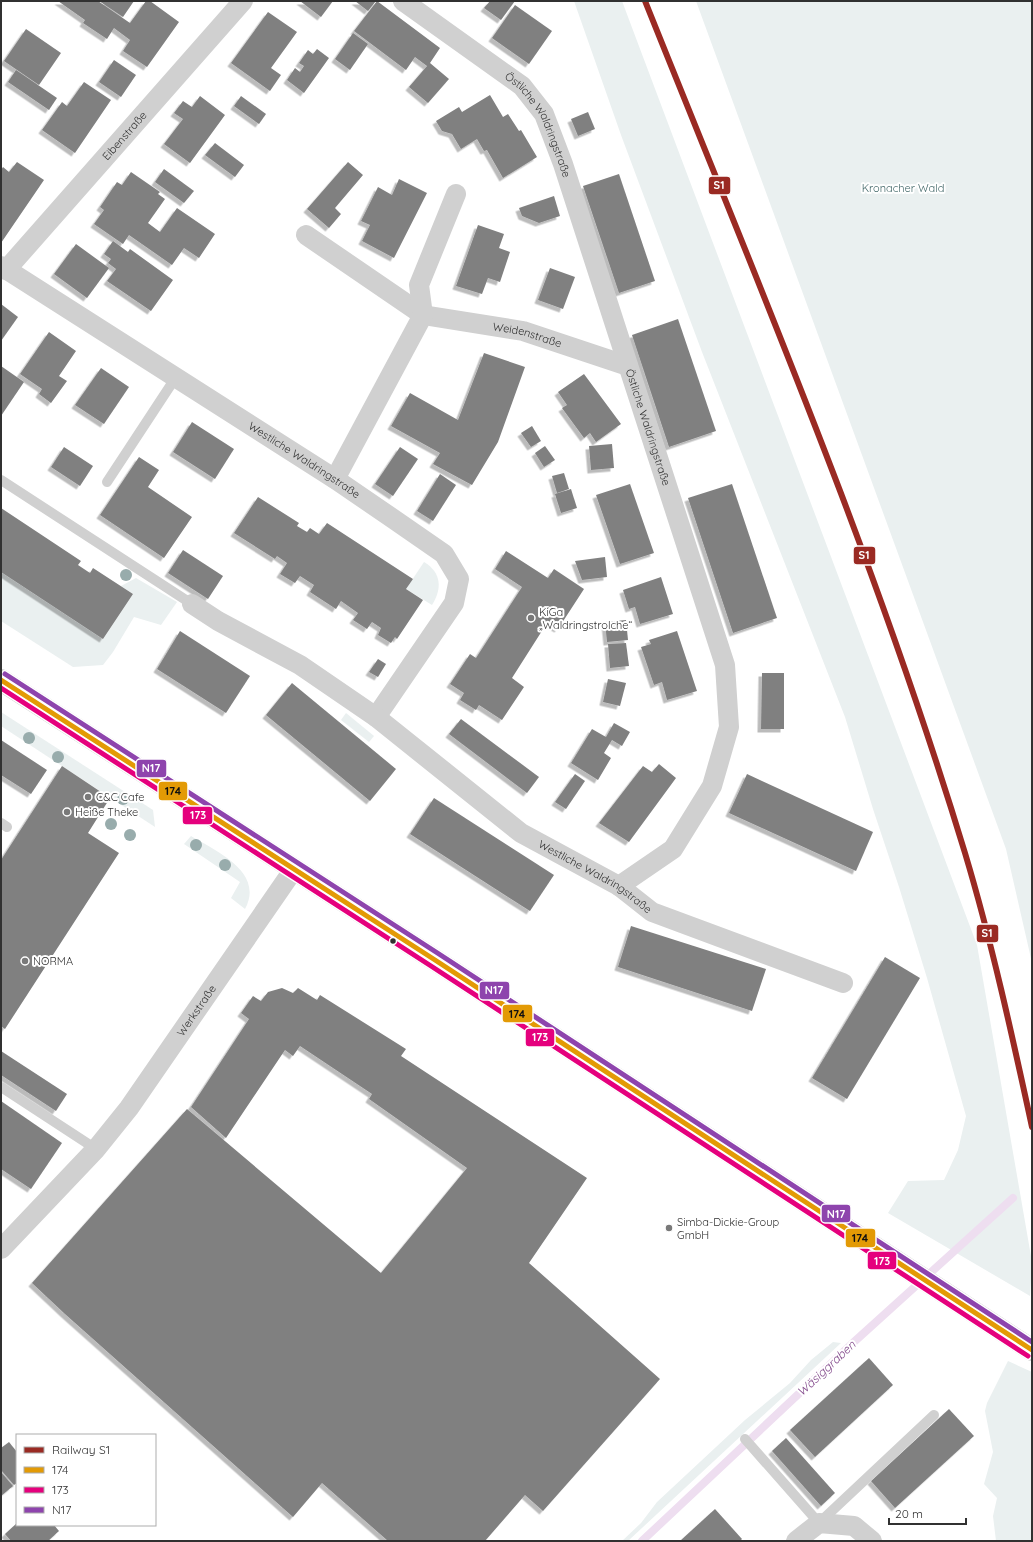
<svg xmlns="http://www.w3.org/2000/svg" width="1033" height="1542" viewBox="0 0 1033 1542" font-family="Quicksand,sans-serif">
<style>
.green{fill:#eaf0f0}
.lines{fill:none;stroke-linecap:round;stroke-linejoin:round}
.stream{stroke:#eedef0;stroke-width:8}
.building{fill:#808080;filter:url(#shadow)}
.service{stroke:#d0d0d0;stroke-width:10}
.minor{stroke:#d0d0d0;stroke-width:20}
.secondary{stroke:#ccc;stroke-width:22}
.bus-1-casing{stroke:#fff;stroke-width:8}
.bus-2-casing{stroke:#fff;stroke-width:8}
.bus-3-casing{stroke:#fff;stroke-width:8}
.bus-1{stroke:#e39a05;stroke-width:5}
.bus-2{stroke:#e5007d;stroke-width:5}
.bus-3{stroke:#8e44ad;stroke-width:5}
.rail-1-casing{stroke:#fff;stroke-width:9}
.rail-1{stroke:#9a2a23;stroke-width:6}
.tree{fill:#98acac}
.poi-dot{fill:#797979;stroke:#fff;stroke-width:1.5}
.bus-dot{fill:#313131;stroke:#fff;stroke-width:1.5}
.labels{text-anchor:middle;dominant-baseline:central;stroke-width:4;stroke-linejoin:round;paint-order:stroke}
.street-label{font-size:11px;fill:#313131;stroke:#fff}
.park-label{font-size:11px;fill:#436869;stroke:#fff}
.poi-label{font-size:11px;fill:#313131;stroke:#fff;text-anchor:start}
.water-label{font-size:12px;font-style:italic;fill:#82488b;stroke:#fff}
.line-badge{stroke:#fff;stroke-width:1.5}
.badge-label{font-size:11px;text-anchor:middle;font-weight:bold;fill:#fff}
.pale-badge-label{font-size:11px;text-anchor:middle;font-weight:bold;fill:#111}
</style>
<defs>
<filter id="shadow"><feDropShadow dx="-3.5" dy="3.5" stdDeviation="0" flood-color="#0004"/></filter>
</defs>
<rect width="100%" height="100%" fill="#fff"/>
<!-- green -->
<g class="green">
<path d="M574 1H622L977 945 1032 1262 1030 1296 888 1213 908 1181 944 1180 958 1150 966 1116 927 978 899 887 873 809 845 717 702 352 621 135Z"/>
<path d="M696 1H1032V963L1006 849Z"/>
<path d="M424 562C442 573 442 589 432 605L406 589Z"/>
<path d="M1 572 103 639 133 594 121 586 136 578 177 602 161 625 134 617 113 652 103 665 73 667 1 621Z"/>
<path d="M1 712 153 810 155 827 1 726Z"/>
<path d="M346 713 374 736 369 742 341 720Z"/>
<path d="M191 836C216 851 265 872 245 909L231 898 240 882 184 844Z"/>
<path d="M833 1342 841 1343 628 1541H622L641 1523 657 1502 745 1420 790 1383 811 1360Z"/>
<path d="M1008 1361 1032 1372V1541H996L993 1516 997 1498 984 1484 993 1452 985 1411 987 1403Z"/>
</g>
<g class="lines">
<!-- stream -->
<path class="stream" d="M642 1541 855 1341 1013 1198"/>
</g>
<!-- building -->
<g class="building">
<path d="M58 1H98L130 23 146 1H150L179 22 147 67 123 51 130 40 114 28 107 39 83 23 85 20Z"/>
<path d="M99 1H134L123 17Z"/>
<path d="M300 1H333L321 17Z"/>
<path d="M355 1H376L368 11Z"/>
<path d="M377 1 440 48 430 63 449 79 428 103 409 87 427 66 415 57 406 70 354 31Z"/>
<path d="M490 1H515L501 20 484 8Z"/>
<path d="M515 5 552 31 529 64 492 38Z"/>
<path d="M268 12 297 32 271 68 281 75 270 91 231 63Z"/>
<path d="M26 29 61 53 39 85 4 61Z"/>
<path d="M353 33 368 44 350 70 335 59Z"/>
<path d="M317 49 329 58 304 93 287 80 295 68 300 72 304 66 299 63 308 50 313 54Z"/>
<path d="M114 60 136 75 121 97 99 82Z"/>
<path d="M16 70 57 98 49 110 8 82Z"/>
<path d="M84 82 111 100 75 153 42 130 62 102 67 106Z"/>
<path d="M490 95 503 117 508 114 519 131 521 130 537 157 503 178 487 150 484 151 477 139 461 149 452 134 442 131 436 121 459 107 462 112Z"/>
<path d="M200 96 225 115 190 163 164 144 183 119 174 113 183 101 192 107Z"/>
<path d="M241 96 266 114 259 124 234 106Z"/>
<path d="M588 112 595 129 578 136 571 119Z"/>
<path d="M215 143 244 165 235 177 205 155Z"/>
<path d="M17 162 44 180 1 243V170L3 167 9 172Z"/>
<path d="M348 162 363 175 335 208 341 214 329 228 307 209Z"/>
<path d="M164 169 194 191 184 203 155 182Z"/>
<path d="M131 172 160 192 158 194 165 199 148 223 160 232 177 208 215 234 199 258 184 248 172 265 129 235 123 244 94 224 104 210 100 207 117 182 122 185Z"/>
<path d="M619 174 655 281 619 293 583 186Z"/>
<path d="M399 179 427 193 394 258 362 241 370 225 361 221 378 187 392 195Z"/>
<path d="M554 196 560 216 539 223 522 216 519 208Z"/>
<path d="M478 225 504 234 499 248 510 252 500 282 488 278 482 294 456 286Z"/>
<path d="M113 241 128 252 119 265 130 249 173 280 151 311 107 281 116 269 108 263 111 259 104 254Z"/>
<path d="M76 244 109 268 87 298 54 274Z"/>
<path d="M550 268 575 277 563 309 538 300Z"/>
<path d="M1 304 18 317 1 341Z"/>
<path d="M678 319 716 431 669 447 632 335Z"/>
<path d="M49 332 76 351 59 376 67 381 51 403 39 394 42 389 20 374Z"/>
<path d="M484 353 525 367 498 442 472 485 433 464 440 453 391 426 410 393 458 420Z"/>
<path d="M1 366 24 382 1 416Z"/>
<path d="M101 368 129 387 104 424 75 405Z"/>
<path d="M584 374 621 424 596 442 590 433 584 438 562 408 567 405 558 392Z"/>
<path d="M192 422 234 449 215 479 173 452Z"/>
<path d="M532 426 541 441 531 447 521 433Z"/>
<path d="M612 444 614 468 591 470 589 446Z"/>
<path d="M545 446 555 460 544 467 535 453Z"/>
<path d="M64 447 93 466 80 486 51 467Z"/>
<path d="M400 447 418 459 393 496 375 484Z"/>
<path d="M139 457 159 470 148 487 192 517 164 558 100 515Z"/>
<path d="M564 473 569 489 557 493 552 476Z"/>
<path d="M440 474 456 485 433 521 417 511Z"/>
<path d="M630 484 654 553 620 564 596 495Z"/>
<path d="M732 484 777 618 733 633 688 498Z"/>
<path d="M571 489 577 508 561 513 555 494Z"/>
<path d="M258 497 299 523 297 526 307 532 310 528 319 534 327 523 413 579 406 589 423 600 397 639 395 637 391 643 378 635 381 628 372 622 367 629 353 620 358 613 341 601 336 609 310 592 314 585 300 576 295 583 280 574 287 563 277 556 275 559 234 533Z"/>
<path d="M1 508 81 561 78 565 90 573 93 568 133 594 103 639 1 572Z"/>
<path d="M183 550 223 576 208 599 168 573Z"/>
<path d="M506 551 548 578 554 569 584 589 558 629 547 623 512 678 524 687 502 720 479 705 476 710 460 700 464 693 450 684 470 654 476 658 522 587 495 569Z"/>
<path d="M605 557 607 577 582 580 575 561Z"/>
<path d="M661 577 673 614 640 624 635 607 629 609 623 590Z"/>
<path d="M626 620 628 640 607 642 605 622Z"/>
<path d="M180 631 250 676 226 713 157 669Z"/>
<path d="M677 631 697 691 667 700 662 682 654 685 641 647 651 644 649 640Z"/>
<path d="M626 643 629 666 610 668 608 644Z"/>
<path d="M378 659 386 664 378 677 369 672Z"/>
<path d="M762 673H784V729H761Z"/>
<path d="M608 679 626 683 620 706 603 702Z"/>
<path d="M292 683 396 769 370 801 266 715Z"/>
<path d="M461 719 539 777 527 793 449 734Z"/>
<path d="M614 723 630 732 622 746 612 740 604 753 611 758 598 780 571 763 592 729 606 737Z"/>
<path d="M1 740 47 770 31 794 1 775Z"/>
<path d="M659 764 676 778 629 842 599 823 643 766 652 772Z"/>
<path d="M62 766 110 798 88 833 119 853 5 1029 1 1026V860Z"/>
<path d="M575 774 585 781 566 809 555 802Z"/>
<path d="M747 774 873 832 856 871 729 813Z"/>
<path d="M434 798 554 875 530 911 410 834Z"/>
<path d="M631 926 766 969 752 1011 618 967Z"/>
<path d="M885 957 920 978 847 1099 812 1078Z"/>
<path d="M282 988 293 993 298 988 317 1000 320 995 406 1049 401 1056 587 1178 529 1263 660 1379 543 1511 525 1495 485 1541H388L322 1483 293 1517 65 1314 32 1283 187 1109 381 1273 467 1168 369 1099 372 1094 300 1046 293 1056 285 1050 226 1138 191 1107 249 1019 241 1013 253 996 261 1001 268 992Z"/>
<path d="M1 1051 67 1094 56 1111 1 1075Z"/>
<path d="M1 1101 62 1143 31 1189 1 1169Z"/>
<path d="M869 1358 893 1385 815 1457 790 1430Z"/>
<path d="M949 1409 974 1436 895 1508 871 1481Z"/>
<path d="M786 1438 835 1493 821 1506 772 1451Z"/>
<path d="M9 1442 17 1452V1483L14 1485 1 1470V1448Z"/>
<path d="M1 1472 13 1486 1 1496Z"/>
<path d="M715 1509 742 1539 740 1541H680Z"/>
<path d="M17 1523V1525H54L59 1531 48 1541H11L5 1534Z"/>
</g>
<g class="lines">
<!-- service -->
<g class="service">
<path d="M1 480 192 604"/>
<path d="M107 482 176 377"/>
<path d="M1 823 7 827"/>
<path d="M1 1087 96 1149"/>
<path d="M745 1439 819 1523 934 1415"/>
</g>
<!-- minor -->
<g class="minor">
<path id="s1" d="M403 1 522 86 544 114 563 164 725 665 729 727 712 786 673 849 619 886"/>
<path id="s2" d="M306 235 423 315 523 331 628 366"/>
<path id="s3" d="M1 266 335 479 392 518 444 554 459 579 454 603 376 717"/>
<path id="s4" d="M6 270 243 1"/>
<path d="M335 479 423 315 419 285 456 194"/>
<path id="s5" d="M192 604 218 621 300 665 376 717 521 833 619 886 652 912 843 983"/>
<path id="s6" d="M1 1249 96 1149 129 1108 294 869"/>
<path d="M796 1541 819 1523 854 1526 872 1541"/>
</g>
<!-- secondary -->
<path class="secondary" d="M1 680 435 960 1032 1350"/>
<!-- bus-1 casing -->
<g class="bus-1-casing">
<path id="bus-1" d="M1 680 435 960 1032 1350"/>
</g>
<!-- bus-2 casing -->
<g class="bus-2-casing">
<path id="bus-2" d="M1 688 431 966 1028 1356"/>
</g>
<!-- bus-3 casing -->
<g class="bus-3-casing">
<path id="bus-3" d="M5 674 439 954 1032 1342"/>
</g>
<!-- bus-1 -->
<use href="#bus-1" class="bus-1"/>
<!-- bus-2 -->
<use href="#bus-2" class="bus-2"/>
<!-- bus-3 -->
<use href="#bus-3" class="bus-3"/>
<!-- rail-1 casing -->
<g class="rail-1-casing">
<path id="rail-1" d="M645 1C758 283 877 563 965 853 992 943 1012 1035 1032 1127"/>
</g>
<!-- rail-1 -->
<use href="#rail-1" class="rail-1"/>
</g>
<!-- trees -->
<g class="tree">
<circle cx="126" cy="575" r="6"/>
<circle cx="29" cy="738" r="6"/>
<circle cx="58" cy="757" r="6"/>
<circle cx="123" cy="799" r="6"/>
<circle cx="111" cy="824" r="6"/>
<circle cx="130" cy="835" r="6"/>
<circle cx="196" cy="845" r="6"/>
<circle cx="225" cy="865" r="6"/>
</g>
<!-- markers -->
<g class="poi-dot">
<circle cx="531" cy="618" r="4"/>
<circle cx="88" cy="797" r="4"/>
<circle cx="67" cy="812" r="4"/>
<circle cx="25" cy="961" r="4"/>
<circle cx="669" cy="1228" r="4"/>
</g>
<circle class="bus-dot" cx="393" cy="941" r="3.5"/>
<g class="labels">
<!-- street labels -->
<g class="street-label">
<text stroke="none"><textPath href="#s1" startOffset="188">Östliche Waldringstraße</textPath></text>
<text stroke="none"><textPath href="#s4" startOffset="179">Eibenstraße</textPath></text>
<text stroke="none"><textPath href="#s2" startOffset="248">Weidenstraße</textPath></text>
<text stroke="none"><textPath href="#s1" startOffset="512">Östliche Waldringstraße</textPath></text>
<text stroke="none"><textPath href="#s3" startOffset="360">Westliche Waldringstraße</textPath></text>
<text stroke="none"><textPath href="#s5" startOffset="488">Westliche Waldringstraße</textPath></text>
<text stroke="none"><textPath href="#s6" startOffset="309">Werkstraße</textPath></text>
</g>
<!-- park labels -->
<g class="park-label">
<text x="903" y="188">Kronacher Wald</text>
</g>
<!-- poi labels -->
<g class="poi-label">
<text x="539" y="612">KiGa<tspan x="539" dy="13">„Waldringstrolche“</tspan></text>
<text x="96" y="797">C&amp;C Cafe</text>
<text x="75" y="812">Heiße Theke</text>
<text x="33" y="961">NORMA</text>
<text x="677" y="1222">Simba-Dickie-Group<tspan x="677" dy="13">GmbH</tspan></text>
</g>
<!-- water labels -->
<g class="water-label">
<text transform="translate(826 1368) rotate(-43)">Wäsiggraben</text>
</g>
</g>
<g class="line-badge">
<rect x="708" y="176" width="23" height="19" rx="4" fill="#9a2a23"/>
<rect x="853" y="546" width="23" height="19" rx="4" fill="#9a2a23"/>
<rect x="136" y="759" width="31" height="19" rx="4" fill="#8e44ad"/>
<rect x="158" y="781" width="30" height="20" rx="4" fill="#e39a05"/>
<rect x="182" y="806" width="31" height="19" rx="4" fill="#e5007d"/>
<rect x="976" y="924" width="23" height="19" rx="4" fill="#9a2a23"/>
<rect x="479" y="981" width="31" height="19" rx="4" fill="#8e44ad"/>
<rect x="502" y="1004" width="31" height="19" rx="4" fill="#e39a05"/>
<rect x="525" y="1028" width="30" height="19" rx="4" fill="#e5007d"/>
<rect x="821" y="1204" width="30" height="19" rx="4" fill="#8e44ad"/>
<rect x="845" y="1228" width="31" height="20" rx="4" fill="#e39a05"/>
<rect x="867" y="1251" width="30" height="19" rx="4" fill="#e5007d"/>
</g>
<g class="badge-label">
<text x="719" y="189">S1</text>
<text x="864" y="559">S1</text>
<text x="151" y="772">N17</text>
<text x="198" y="819">173</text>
<text x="987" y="937">S1</text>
<text x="494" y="994">N17</text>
<text x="540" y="1041">173</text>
<text x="836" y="1218">N17</text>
<text x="882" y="1265">173</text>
</g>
<g class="pale-badge-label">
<text x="173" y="795">174</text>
<text x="517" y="1018">174</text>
<text x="860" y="1242">174</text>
</g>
<!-- border -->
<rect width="1033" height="1542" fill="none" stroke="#313131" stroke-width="4"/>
<!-- legend -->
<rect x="16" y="1434" width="140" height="92" fill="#ffffff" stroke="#adadad"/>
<rect x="24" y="1447" width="20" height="6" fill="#9a2a23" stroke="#adadad"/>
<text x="52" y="1454" font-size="12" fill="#313131">Railway S1</text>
<rect x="24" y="1467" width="20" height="6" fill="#e39a05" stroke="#adadad"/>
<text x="52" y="1474" font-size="12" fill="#313131">174</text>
<rect x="24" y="1487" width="20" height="6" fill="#e5007d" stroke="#adadad"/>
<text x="52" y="1494" font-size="12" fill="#313131">173</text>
<rect x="24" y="1507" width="20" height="6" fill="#8e44ad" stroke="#adadad"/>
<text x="52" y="1514" font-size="12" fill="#313131">N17</text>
<!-- scale -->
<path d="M889 1518v6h77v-6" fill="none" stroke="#313131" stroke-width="2"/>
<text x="895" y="1518" font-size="12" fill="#313131" stroke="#ffffff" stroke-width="3" paint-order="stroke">20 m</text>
</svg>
